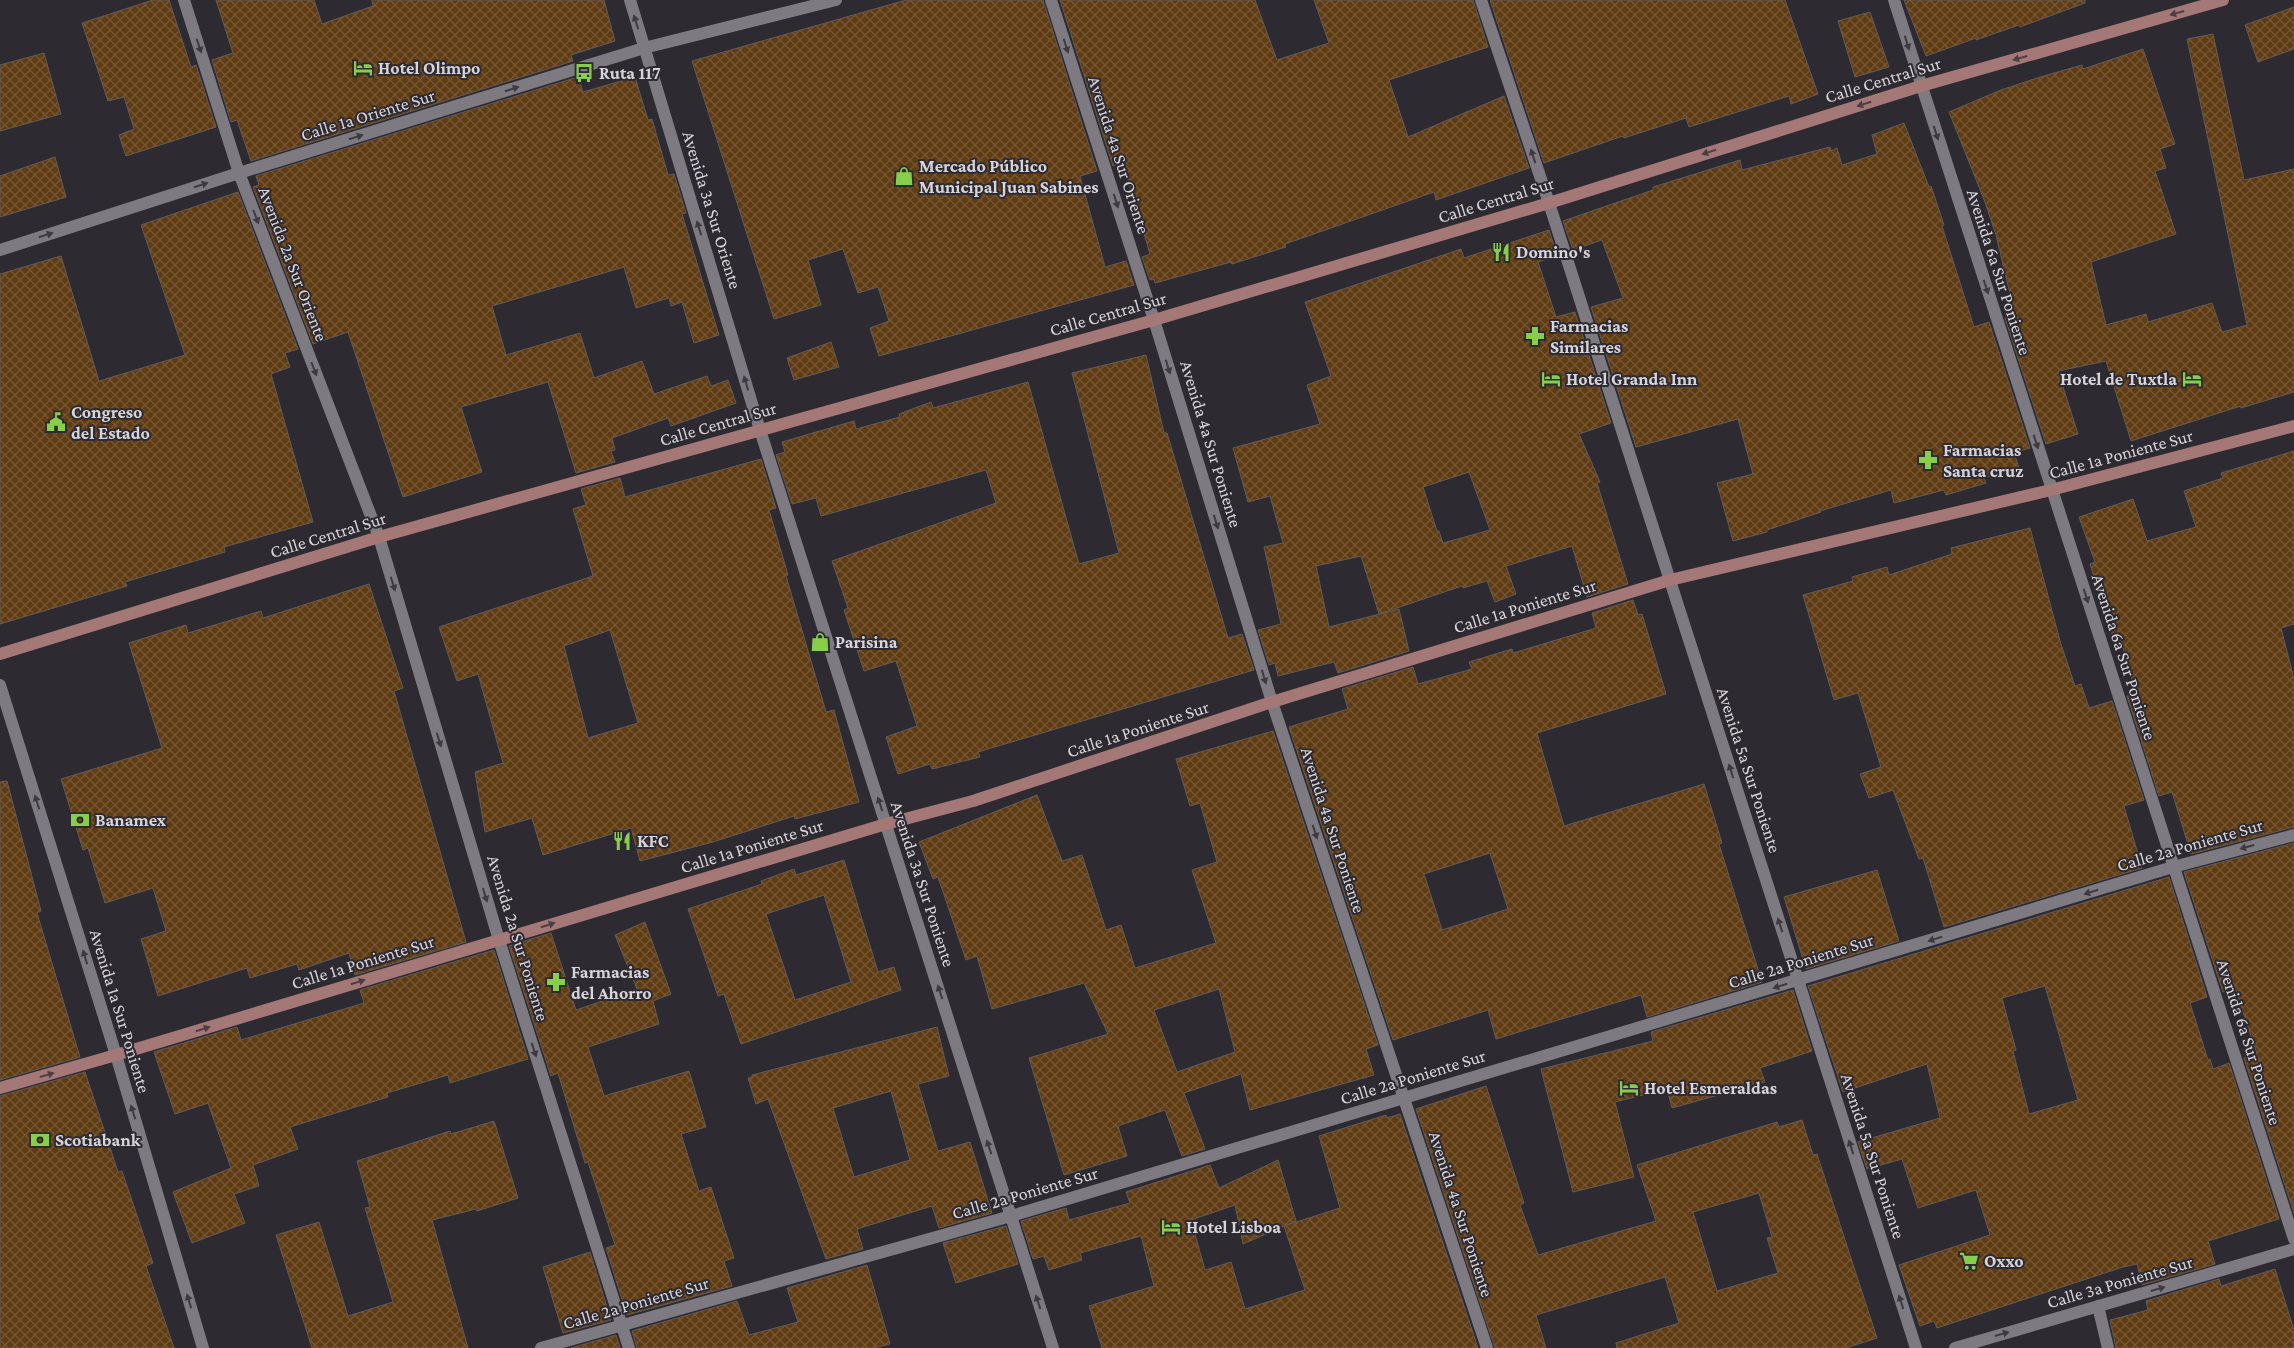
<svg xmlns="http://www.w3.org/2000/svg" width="2294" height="1348" viewBox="0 0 2294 1348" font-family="'Crimson Pro',serif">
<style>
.building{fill:url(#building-cross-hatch);stroke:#625b56;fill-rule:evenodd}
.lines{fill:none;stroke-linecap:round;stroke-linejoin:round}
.service{stroke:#7e7a82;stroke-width:12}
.minor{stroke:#7e7a82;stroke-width:12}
.tertiary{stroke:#7e7a82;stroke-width:12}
.secondary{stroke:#a47877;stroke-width:12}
.oneway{fill:#4c3e42}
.oneway2{fill:#3e3a41}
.labels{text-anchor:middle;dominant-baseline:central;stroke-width:4;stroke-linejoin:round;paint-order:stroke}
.poi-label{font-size:18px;font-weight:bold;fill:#d7d5d9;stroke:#2e2a31;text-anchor:start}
.street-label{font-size:18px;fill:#d7d5d9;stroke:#2e2a31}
</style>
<defs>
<pattern id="building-cross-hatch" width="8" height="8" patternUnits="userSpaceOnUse" patternTransform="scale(1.25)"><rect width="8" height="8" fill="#603c13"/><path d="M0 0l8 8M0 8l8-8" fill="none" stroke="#765735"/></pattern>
</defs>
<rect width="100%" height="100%" fill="#2e2a31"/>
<!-- building -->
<g class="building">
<path d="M153 0H169L191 67 196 65 216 127 126 156 119 135 134 129 124 97 108 101 82 23Z"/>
<path d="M216 0H314L322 24 373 6 372 0H604L615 41 571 55 573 61 251 161 237 120 231 122 212 60 233 53Z"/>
<path d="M906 0H1043L1097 171 1080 176 1105 267 1126 261 1134 285 879 356 870 328 889 321 878 287 858 293 843 249 808 260 821 305 774 319 692 61Z"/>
<path d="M1060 0H1255L1277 60 1329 43 1314 0H1473L1488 47 1389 80 1408 137 1504 96 1529 168 1436 200 1434 192 1285 244 1286 247 1232 264 1231 262 1155 283 1154 279 1150 280 1142 257 1150 254 1123 163 1113 166Z"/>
<path d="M1490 0H1785L1818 94 1791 104 1789 96 1689 127 1686 118 1624 138 1623 136 1544 163Z"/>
<path d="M1904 0H2085V3L2020 27 2019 25 1976 40V38L1926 56Z"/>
<path d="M2294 7V49L2258 62 2245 25Z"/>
<path d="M1870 12 1889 67 1855 77 1838 21Z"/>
<path d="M2213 34 2244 180 2294 169V392L2241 408V406L2131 441 2106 361 2058 371 2078 434 2046 444 2005 318 2015 315 1996 235 1985 202 1949 112 2001 90 2040 77 2082 65 2083 69 2143 49 2175 144 2160 149 2166 168 2155 171 2176 234 2091 262 2106 325 2146 314 2148 322 2212 303 2222 332 2247 325 2187 39Z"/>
<path d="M44 53 61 114 0 131V65Z"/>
<path d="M578 77 583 92 635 77 648 120 652 119 668 175 674 174 686 213 682 214 719 335 694 343 682 302 671 306 669 298 636 308 624 267 492 306 506 355 580 333 594 378 642 361 654 394 707 376 711 386 728 380 736 403 671 426 668 418 612 438 615 450 611 451 615 462 576 473 548 382 461 407 482 472 403 497 348 332 313 344 253 187 259 185 256 176Z"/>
<path d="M1904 123 1929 187 1931 186 1944 225 1942 226 1974 327 1989 322 2030 448 2014 453 2019 468 1984 478 1986 483 1946 495 1944 490 1894 503 1891 490 1820 511 1821 512 1767 530V532L1733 541 1717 483 1753 474 1738 419 1636 447 1591 307 1623 298 1602 240 1573 250 1563 221 1653 190V187L1740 160 1742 170 1830 147 1831 151 1837 148 1842 165 1877 154 1872 135Z"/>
<path d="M55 157 66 197 0 217V176Z"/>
<path d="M238 192 298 349 285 353 290 367 271 374 313 522 224 547 225 552 125 582 127 586 0 624V274L61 256 99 381 185 355 141 225Z"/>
<path d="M1549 230 1557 255 1538 262 1556 317 1575 312 1611 423 1579 434 1600 482 1597 483 1628 584 1587 597 1572 546 1506 566 1516 594 1495 602 1487 581 1463 588 1462 586 1379 614 1361 556 1316 566 1329 627 1399 609 1409 651 1338 673 1334 662 1278 676 1275 663 1269 665 1258 630 1281 624 1264 547 1283 543 1270 496 1248 502 1233 448 1320 424 1307 385 1331 376 1305 302 1461 249 1464 258ZM1469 472 1490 530 1443 543 1439 531H1437L1423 487Z"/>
<path d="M831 342 839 367 794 380 787 358Z"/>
<path d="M1146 355 1164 433H1167L1228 638 1242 634 1254 670 978 752 980 757 932 769 930 764 898 774 886 737 917 726 896 661 864 671 844 610 848 608 832 561 996 503 986 470 821 516 816 498 792 504 776 455 785 452 782 442 854 421 856 429 900 417 899 414 931 402 933 408 1028 382 1079 564 1119 553 1072 373Z"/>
<path d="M2294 451V624L2281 628 2294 679V827L2191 854 2172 792 2159 796 2127 696 2136 694 2121 640 2114 642 2090 564 2095 562 2079 517 2133 499 2147 541 2196 527 2184 491 2223 478 2221 473Z"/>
<path d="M761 459 776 508 769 510 788 575 786 576 826 712 834 710 859 802 795 819 794 816 713 842 640 861 631 828 543 855 532 818 485 832 475 772 503 763 478 674 457 681 439 627 593 576 573 509 586 505 581 489 620 478 625 497ZM610 630 638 723 588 738 564 646Z"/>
<path d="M2030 528 2060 641 2075 686 2081 684 2089 708 2112 701 2144 800 2124 806 2142 868 1944 927 1923 858 1919 859 1893 790 1869 798 1860 774 1881 767 1858 693 1834 700 1803 595 1853 581 1852 577 1887 567 1889 575 1952 554 1951 548Z"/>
<path d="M369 584 403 688 394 691 466 942 355 975 349 953 299 970 297 964 250 978 247 968 158 996 141 939 166 931 153 888 105 903 88 848 83 850 61 779 162 748 129 643 186 625 188 633 261 611 263 618Z"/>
<path d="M1633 600 1638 615 1642 614 1666 694 1537 733 1564 826 1704 784 1722 843 1719 844 1762 982 1647 1017 1641 995 1496 1039 1488 1010 1393 1040 1289 727 1348 709 1342 689 1413 667 1418 684 1472 669 1469 662 1512 649 1513 653 1596 628 1592 613ZM1490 853 1508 909 1442 930 1424 874Z"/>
<path d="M1273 731 1378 1045 1366 1049 1374 1075 1250 1110 1241 1074 1184 1093 1205 1149 1182 1156 1165 1110 1118 1126 1127 1156 1064 1175 1029 1058 1108 1034 1084 983 992 1009 977 956 966 960 938 877 933 879 919 842 1037 795 1062 861 1082 855 1106 930 1121 925 1135 968 1216 943 1192 870 1217 862 1200 803 1190 806 1176 759ZM1219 989 1235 1052 1177 1072 1154 1010Z"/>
<path d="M7 781 41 911 37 913 80 1057 0 1080V782Z"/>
<path d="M2294 843V1213L2244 1058 2257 1054 2235 988 2223 992 2184 872Z"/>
<path d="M844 860 878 972 894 967 901 990 741 1044 724 994 718 996 688 909 762 884 761 881 794 869 796 875ZM824 895 851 982 795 1000 766 914Z"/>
<path d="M1877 870 1899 941 1806 969 1784 897Z"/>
<path d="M2169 877 2207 997 2190 1003 2208 1060 2210 1059 2213 1069 2229 1063 2279 1219 2208 1241 2215 1264 2142 1285 2137 1264 2123 1267 1937 1328 1934 1321 1920 1326 1899 1265 1990 1235 1976 1190 1918 1208 1902 1159 1867 1169 1858 1142 1940 1118 1927 1064 1843 1092 1808 986ZM2045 986 2078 1100 2029 1114 2013 1051 2016 1050 2002 998Z"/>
<path d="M645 922 671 994 653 1001 659 1024 588 1047 604 1096 689 1071 706 1127 681 1134 699 1191 711 1187 734 1258 724 1261 732 1286 627 1315 606 1248 615 1245 588 1162 585 1163 558 1073 551 1076 509 946 551 933 576 1010 637 989 615 935Z"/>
<path d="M494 950 528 1059 450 1083 448 1075 387 1093 388 1097 290 1127 298 1149 253 1165 259 1186 234 1194 245 1223 192 1243 173 1192 231 1168 208 1103 175 1114 154 1052 237 1027 241 1040 364 1003 360 990Z"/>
<path d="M1793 990 1812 1051 1760 1068 1765 1082 1672 1108 1667 1089 1615 1102 1634 1177 1573 1192 1541 1069 1653 1041 1651 1032Z"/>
<path d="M937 1027 949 1076 918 1084 938 1151 970 1142 992 1213 939 1228 932 1206 857 1229 863 1249 826 1259 768 1099 756 1104 748 1078 752 1077V1075ZM891 1091 910 1160 854 1177 833 1108Z"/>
<path d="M85 1072 118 1172 122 1171 153 1263 146 1266 174 1348H0V1096Z"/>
<path d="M1486 1086 1524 1203 1520 1205 1538 1255 1656 1221 1637 1165 1777 1122 1779 1127 1802 1120 1813 1155 1817 1154 1877 1338 1846 1348H1617L1616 1343 1679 1323 1665 1277 1536 1315 1546 1348H1495L1416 1109ZM1759 1193 1772 1237 1767 1238 1778 1273 1717 1291 1693 1212Z"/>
<path d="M1400 1114 1478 1348H1102L1089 1306 1154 1286 1141 1236 1080 1253 1082 1260 1049 1270 1044 1256 1033 1259 1021 1221 1066 1208 1069 1220 1130 1203 1126 1192 1210 1165 1219 1188 1278 1160 1296 1221 1243 1244 1235 1205 1191 1220 1205 1270 1231 1262 1245 1309 1305 1290 1284 1226 1340 1208 1319 1136 1386 1115 1387 1118Z"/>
<path d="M494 1121 518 1198 477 1211 476 1209 432 1220 468 1348H312L276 1235 319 1222 348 1316 393 1302 365 1208 370 1207 357 1161 450 1131 451 1134Z"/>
<path d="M1006 1226 1018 1264 956 1283 943 1243Z"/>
<path d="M590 1252 611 1320 563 1333 543 1267Z"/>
<path d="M867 1265 890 1344 874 1348H637L632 1331 737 1301 749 1335 798 1322 787 1288Z"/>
<path d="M2275 1269 2294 1330V1348H2116L2110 1320 2148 1310 2146 1301 2219 1279 2221 1286Z"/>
<path d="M616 1335 620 1348H571Z"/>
</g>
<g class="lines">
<!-- service -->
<path class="service" d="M2098 1306 2108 1348"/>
<!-- minor -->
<g class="minor">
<path d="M184 0 239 173 379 537 499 940 629 1348"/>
<path d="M630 0 760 430 1053 1348"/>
<path d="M1051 0 1154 320 1272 702 1487 1348"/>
<path d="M1481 0 1549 203 1916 1348"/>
<path d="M1894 0 2294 1239"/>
<path d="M0 250 239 173 644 48 836 0"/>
<path d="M541 1348 1011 1216 2173 867 2294 835"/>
<path d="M1955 1348 2294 1249"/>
</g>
<!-- tertiary -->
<path class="tertiary" d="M0 685 116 1055 203 1348"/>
<!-- secondary -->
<g class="secondary">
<path d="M0 654 379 537 1154 320 1549 203 1921 86 2223 0"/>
<path d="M0 1088 116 1055 886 824 973 801 1272 702 1670 580 2051 490 2294 426"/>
</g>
</g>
<!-- one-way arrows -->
<defs><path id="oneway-solid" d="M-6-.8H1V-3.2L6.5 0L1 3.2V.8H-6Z" transform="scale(1.25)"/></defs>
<g class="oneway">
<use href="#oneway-solid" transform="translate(2177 13) rotate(164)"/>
<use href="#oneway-solid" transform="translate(2020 58) rotate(164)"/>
<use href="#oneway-solid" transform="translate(1864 104) rotate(163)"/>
<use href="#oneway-solid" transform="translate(1709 152) rotate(163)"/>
<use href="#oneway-solid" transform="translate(548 925) rotate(-17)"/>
<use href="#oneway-solid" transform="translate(358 982) rotate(-17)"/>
<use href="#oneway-solid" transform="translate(203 1029) rotate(-17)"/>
<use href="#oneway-solid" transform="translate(47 1075) rotate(-16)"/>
</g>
<g class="oneway2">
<use href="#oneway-solid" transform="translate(636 22) rotate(-107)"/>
<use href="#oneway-solid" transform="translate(1907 43) rotate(73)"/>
<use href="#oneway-solid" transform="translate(199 46) rotate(72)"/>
<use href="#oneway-solid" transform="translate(1066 46) rotate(72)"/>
<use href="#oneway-solid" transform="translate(512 89) rotate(-17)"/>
<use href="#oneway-solid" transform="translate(1936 133) rotate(72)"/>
<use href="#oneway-solid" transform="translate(356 137) rotate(-17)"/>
<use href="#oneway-solid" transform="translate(1533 156) rotate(-108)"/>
<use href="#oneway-solid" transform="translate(201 185) rotate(-18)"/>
<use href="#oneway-solid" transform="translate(1116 201) rotate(72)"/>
<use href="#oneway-solid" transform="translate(256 217) rotate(69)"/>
<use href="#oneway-solid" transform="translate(699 228) rotate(-107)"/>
<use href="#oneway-solid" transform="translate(46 235) rotate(-18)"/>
<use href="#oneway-solid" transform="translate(1986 287) rotate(72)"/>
<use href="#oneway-solid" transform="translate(1168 367) rotate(73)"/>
<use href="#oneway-solid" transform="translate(314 369) rotate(69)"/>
<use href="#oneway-solid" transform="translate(746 383) rotate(-107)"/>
<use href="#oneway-solid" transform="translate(2036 442) rotate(72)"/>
<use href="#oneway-solid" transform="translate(1216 522) rotate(73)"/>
<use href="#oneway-solid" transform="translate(393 584) rotate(73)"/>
<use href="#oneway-solid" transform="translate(2086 596) rotate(72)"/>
<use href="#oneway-solid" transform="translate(1264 677) rotate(73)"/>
<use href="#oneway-solid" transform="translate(439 740) rotate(73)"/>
<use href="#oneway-solid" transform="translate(1731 771) rotate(-108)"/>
<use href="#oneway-solid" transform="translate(37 802) rotate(-107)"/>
<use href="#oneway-solid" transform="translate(880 804) rotate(-108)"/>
<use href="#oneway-solid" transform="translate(1315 832) rotate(72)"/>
<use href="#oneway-solid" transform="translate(2247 847) rotate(165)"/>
<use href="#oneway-solid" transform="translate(2091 892) rotate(163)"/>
<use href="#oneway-solid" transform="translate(485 895) rotate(73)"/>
<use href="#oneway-solid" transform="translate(1780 925) rotate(-108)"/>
<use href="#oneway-solid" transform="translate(1935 939) rotate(163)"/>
<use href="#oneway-solid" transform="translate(85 957) rotate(-107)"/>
<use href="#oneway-solid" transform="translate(1780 986) rotate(163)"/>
<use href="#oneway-solid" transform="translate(940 992) rotate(-108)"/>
<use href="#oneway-solid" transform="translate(534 1050) rotate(72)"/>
<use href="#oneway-solid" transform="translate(133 1112) rotate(-107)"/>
<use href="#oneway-solid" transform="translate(989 1147) rotate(-108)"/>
<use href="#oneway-solid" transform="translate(1851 1147) rotate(-108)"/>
<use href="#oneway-solid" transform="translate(2158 1289) rotate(-16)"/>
<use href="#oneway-solid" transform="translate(189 1301) rotate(-107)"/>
<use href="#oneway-solid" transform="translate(1038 1302) rotate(-108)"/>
<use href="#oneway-solid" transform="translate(1901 1302) rotate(-108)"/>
<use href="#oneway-solid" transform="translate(2002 1334) rotate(-16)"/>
</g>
<!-- icons -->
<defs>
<g id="hotel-bare" transform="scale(1.5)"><path d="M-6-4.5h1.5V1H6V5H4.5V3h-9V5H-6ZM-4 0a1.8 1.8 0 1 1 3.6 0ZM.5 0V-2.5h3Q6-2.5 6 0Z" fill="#87cf4b" stroke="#2e2a31" stroke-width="2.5" paint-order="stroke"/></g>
<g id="bus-bare" transform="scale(1.5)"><path d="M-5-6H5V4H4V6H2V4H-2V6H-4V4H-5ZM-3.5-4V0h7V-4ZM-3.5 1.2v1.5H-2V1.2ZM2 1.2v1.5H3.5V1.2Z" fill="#87cf4b" stroke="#2e2a31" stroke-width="2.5" paint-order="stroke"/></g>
<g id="shop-bare" transform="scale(1.5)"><path d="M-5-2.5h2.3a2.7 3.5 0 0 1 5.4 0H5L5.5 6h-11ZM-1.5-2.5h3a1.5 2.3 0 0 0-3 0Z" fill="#87cf4b" stroke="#2e2a31" stroke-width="2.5" paint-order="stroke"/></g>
<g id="restaurant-bare" transform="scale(1.5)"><path d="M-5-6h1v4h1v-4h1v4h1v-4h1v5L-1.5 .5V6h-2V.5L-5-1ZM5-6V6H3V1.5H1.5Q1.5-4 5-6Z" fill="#87cf4b" stroke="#2e2a31" stroke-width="2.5" paint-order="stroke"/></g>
<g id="pharmacy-bare" transform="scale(1.5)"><path d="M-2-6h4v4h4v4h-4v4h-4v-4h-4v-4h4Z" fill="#87cf4b" stroke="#2e2a31" stroke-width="2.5" paint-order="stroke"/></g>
<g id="civic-bare" transform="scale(1.5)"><path d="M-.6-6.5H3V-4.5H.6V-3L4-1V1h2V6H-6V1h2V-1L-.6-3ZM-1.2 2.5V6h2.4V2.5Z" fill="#87cf4b" stroke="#2e2a31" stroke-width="2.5" paint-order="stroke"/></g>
<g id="bank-bare" transform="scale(1.5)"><path d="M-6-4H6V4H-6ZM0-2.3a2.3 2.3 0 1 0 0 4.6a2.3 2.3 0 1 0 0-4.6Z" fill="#87cf4b" stroke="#2e2a31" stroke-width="2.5" paint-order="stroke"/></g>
<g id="supermarket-bare" transform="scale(1.5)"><path d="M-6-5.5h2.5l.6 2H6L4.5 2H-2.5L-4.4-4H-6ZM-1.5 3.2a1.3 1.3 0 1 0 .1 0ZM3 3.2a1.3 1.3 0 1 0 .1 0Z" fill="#87cf4b" stroke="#2e2a31" stroke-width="2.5" paint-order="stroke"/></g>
</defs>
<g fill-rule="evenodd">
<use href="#hotel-bare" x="363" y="68"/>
<use href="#bus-bare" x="584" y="73"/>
<use href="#shop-bare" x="904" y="176"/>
<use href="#restaurant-bare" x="1501" y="252"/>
<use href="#pharmacy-bare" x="1535" y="336"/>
<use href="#hotel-bare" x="1551" y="379"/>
<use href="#hotel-bare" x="2192" y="379"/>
<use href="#civic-bare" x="56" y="422"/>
<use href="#pharmacy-bare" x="1928" y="460"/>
<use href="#shop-bare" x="820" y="642"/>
<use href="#bank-bare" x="80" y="820"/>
<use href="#restaurant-bare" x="622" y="841"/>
<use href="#pharmacy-bare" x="556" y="982"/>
<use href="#hotel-bare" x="1629" y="1088"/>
<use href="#bank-bare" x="40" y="1140"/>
<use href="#hotel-bare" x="1171" y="1227"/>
<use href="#supermarket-bare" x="1969" y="1261"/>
</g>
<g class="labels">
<!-- poi labels -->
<g class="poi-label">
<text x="378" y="68">Hotel Olimpo</text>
<text x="599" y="73">Ruta 117</text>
<text x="919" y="166">Mercado Público<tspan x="919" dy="21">Municipal Juan Sabines</tspan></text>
<text x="1516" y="252">Domino's</text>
<text x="1550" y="326">Farmacias<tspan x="1550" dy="21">Similares</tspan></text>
<text x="1566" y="379">Hotel Granda Inn</text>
<text x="2177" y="379" text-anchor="end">Hotel de Tuxtla</text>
<text x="71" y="412">Congreso<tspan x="71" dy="21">del Estado</tspan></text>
<text x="1943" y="450">Farmacias<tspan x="1943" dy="21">Santa cruz</tspan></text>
<text x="835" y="642">Parisina</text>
<text x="95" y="820">Banamex</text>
<text x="637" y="841">KFC</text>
<text x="571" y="972">Farmacias<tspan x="571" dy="21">del Ahorro</tspan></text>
<text x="1644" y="1088">Hotel Esmeraldas</text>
<text x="55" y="1140">Scotiabank</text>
<text x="1186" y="1227">Hotel Lisboa</text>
<text x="1984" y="1261">Oxxo</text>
</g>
<!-- street labels -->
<g class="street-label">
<text transform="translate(1883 80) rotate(-17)">Calle Central Sur</text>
<text transform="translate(368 115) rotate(-17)">Calle 1a Oriente Sur</text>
<text transform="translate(1119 155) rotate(72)">Avenida 4a Sur Oriente</text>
<text transform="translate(1496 200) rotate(-17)">Calle Central Sur</text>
<text transform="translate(712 210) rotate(73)">Avenida 3a Sur Oriente</text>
<text transform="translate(293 264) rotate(69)">Avenida 2a Sur Oriente</text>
<text transform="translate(1999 272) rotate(72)">Avenida 6a Sur Poniente</text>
<text transform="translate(1108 314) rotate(-16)">Calle Central Sur</text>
<text transform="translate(718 424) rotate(-16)">Calle Central Sur</text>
<text transform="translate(1211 444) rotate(73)">Avenida 4a Sur Poniente</text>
<text transform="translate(2121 454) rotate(-15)">Calle 1a Poniente Sur</text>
<text transform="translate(328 535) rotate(-17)">Calle Central Sur</text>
<text transform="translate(1525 606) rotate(-17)">Calle 1a Poniente Sur</text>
<text transform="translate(2124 657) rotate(72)">Avenida 6a Sur Poniente</text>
<text transform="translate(1138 729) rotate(-18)">Calle 1a Poniente Sur</text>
<text transform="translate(1749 770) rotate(72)">Avenida 5a Sur Poniente</text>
<text transform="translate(1333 830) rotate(72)">Avenida 4a Sur Poniente</text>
<text transform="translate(2190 845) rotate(-16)">Calle 2a Poniente Sur</text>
<text transform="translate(752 846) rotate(-17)">Calle 1a Poniente Sur</text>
<text transform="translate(923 884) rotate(72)">Avenida 3a Sur Poniente</text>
<text transform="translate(518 938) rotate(73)">Avenida 2a Sur Poniente</text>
<text transform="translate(1801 961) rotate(-17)">Calle 2a Poniente Sur</text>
<text transform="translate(363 962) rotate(-17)">Calle 1a Poniente Sur</text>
<text transform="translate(120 1011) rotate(73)">Avenida 1a Sur Poniente</text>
<text transform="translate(2249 1042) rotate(72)">Avenida 6a Sur Poniente</text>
<text transform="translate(1413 1077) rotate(-17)">Calle 2a Poniente Sur</text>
<text transform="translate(1873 1156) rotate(72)">Avenida 5a Sur Poniente</text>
<text transform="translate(1025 1193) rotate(-16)">Calle 2a Poniente Sur</text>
<text transform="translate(1461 1214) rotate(72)">Avenida 4a Sur Poniente</text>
<text transform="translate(2120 1282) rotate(-16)">Calle 3a Poniente Sur</text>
<text transform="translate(636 1303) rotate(-16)">Calle 2a Poniente Sur</text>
</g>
</g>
</svg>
